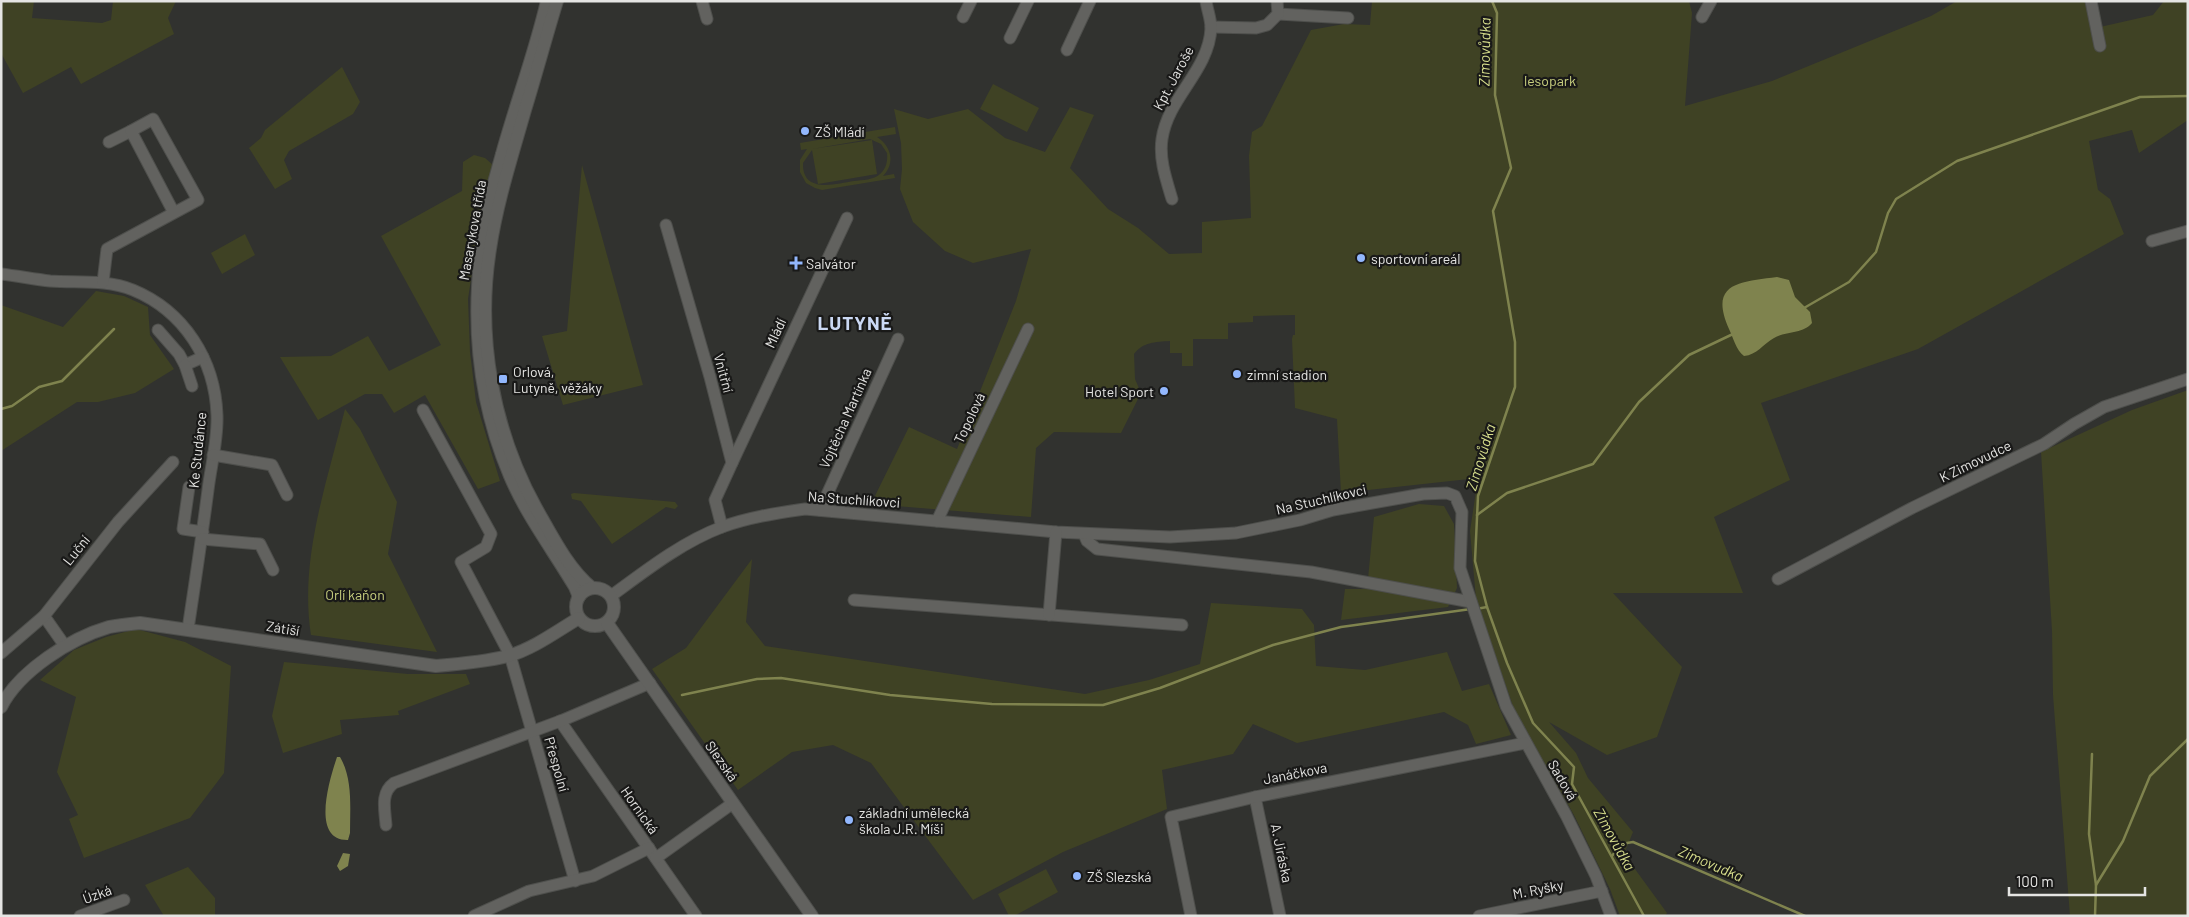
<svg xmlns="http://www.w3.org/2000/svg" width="2189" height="917" viewBox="0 0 2189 917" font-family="Barlow,sans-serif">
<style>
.green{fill:#3f4224;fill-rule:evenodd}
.water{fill:#7f834e}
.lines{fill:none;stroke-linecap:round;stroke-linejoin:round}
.stream{stroke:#7f834e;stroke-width:2.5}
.minor-casing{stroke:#4e4f4c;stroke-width:13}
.tertiary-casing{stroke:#4e4f4c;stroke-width:14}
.minor{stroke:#62625f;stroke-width:11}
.tertiary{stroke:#62625f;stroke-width:12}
.poi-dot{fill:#92b7fd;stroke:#191918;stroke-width:2}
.labels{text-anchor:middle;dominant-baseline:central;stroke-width:4.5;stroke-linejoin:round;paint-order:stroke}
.street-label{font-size:14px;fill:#e5e5e3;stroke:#191918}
.park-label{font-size:14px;fill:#c9d07f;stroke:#191918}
.poi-label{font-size:14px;fill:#e5e5e3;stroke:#191918;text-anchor:start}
.water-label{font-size:15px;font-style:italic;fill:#d7de8c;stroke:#191918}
.district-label{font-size:19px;font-weight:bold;letter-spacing:1px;fill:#cbd9f4;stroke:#191918}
</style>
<rect width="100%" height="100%" fill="#31322f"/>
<!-- green -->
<g class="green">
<path d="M1 1H34L32 18 102 23 111 20 113 1H176L168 18 174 34 81 84 71 67 23 93 1 53Z"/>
<path d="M1372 1H1689L1692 13 1685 106 1772 81 1931 16 1957 1H2087L2100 27 2153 15 2164 1H2188V120L2139 153 2132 130 2089 141 2098 190 2110 199 2124 234 1918 349 1761 403 1790 480 1714 517 1743 593H1613L1682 667 1657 737 1607 755 1549 722 1576 753 1588 778 1633 832 1624 854 1667 913 1665 916H1620L1610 889 1574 815 1516 715 1476 599 1470 531 1478 478 1341 493 1337 419 1295 408 1292 339 1293 335H1295V315L1253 316V322L1228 323V339H1193V366H1182V353H1170V341C1155 342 1143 342 1134 354L1135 379 1141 393 1121 433 1054 432 1036 448 1031 517 871 504 909 427 957 449 1016 301 1031 249 973 263 945 251 913 222 900 189 902 169 901 143 894 109 928 119 968 109 1005 138 1045 152 1070 107 1094 115 1070 168 1108 209 1138 228 1169 254 1202 253V222L1251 218 1249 156 1252 132 1262 126 1311 30 1344 24 1370 25Z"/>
<path d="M342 67 360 102 353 114 289 151 284 160 292 179 275 189 249 148 261 138 265 130Z"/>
<path d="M993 84 1039 108 1027 132 980 109Z"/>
<path d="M895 127 896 134 877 137C891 146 896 163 883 176L894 174 895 178 822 190 815 188 806 183 800 172V160L807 149 801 150 800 143ZM870 139 881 144 887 153C888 161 886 169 880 174 874 180 862 180 854 181 835 184 802 194 803 163L812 150 818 184 877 174 872 140 812 149Z"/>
<path d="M474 155 485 158 493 165 479 226 468 299 470 352 476 402 500 481 478 489 425 395 394 413 382 394H365L318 420 280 357 331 356 368 336 389 371 441 345 381 236 462 191 463 162Z"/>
<path d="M582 165 643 385 563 405 542 336 567 331Z"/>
<path d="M245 234 255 255 222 274 211 253Z"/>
<path d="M96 291 124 296 148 307 150 335 174 369 135 393 98 402H77L1 451V305L63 327Z"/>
<path d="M2188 390V916H2070L2053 695 2052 631 2041 452 2132 410Z"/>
<path d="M345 409 360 429 397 502 388 554 437 652 311 635C299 559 327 483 345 409Z"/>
<path d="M574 493 675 502 678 506 675 509 666 507 612 544 581 501 572 499 571 494Z"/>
<path d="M1419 504 1444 506 1454 524 1457 588 1448 607 1341 620 1345 589H1367L1374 517Z"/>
<path d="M752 559 746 622 765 646 1085 694 1149 680 1200 664 1211 603 1302 609 1314 625 1316 666 1365 670 1447 652 1462 691 1489 684 1511 735 1476 744 1468 725 1444 712 1297 743 1253 724 1233 754 1162 770 1167 809 1063 852 973 900 871 763 833 745 792 752 738 790 652 669 686 648Z"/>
<path d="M136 629 185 642 231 666 224 773 190 818 84 858 69 819 78 815 57 772 76 697 40 680 74 650 106 637Z"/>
<path d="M284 662 408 674H466L470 684 398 711 399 715 340 720 342 734 283 753 272 716Z"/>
<path d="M188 867 215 898V916H164L145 885Z"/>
<path d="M1046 869 1058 892 1014 916H1009L998 894Z"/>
</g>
<!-- water -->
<g class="water">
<path d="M1777 277 1789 280 1795 297 1810 312 1812 323C1803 334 1786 331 1774 338 1763 344 1757 355 1744 356 1736 350 1733 337 1729 329 1708 282 1741 282 1777 277Z"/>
<path d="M337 757H340C353 779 350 808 350 833L348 840C310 841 330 778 337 757Z"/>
<path d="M343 853 350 854 348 866 340 871 337 866Z"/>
</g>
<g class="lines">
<!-- stream -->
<g class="stream">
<path d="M1492 1 1497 13 1495 95 1511 168 1493 211 1515 342V387L1478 496 1475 561 1487 607 1507 663 1533 723 1574 767 1572 784 1644 916"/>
<path d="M1804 308 1849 282 1876 252 1888 213 1896 199 1957 161 2140 97 2188 96"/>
<path d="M1 409 12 406 39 387 62 381 114 329"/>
<path d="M1477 515 1507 493 1593 464 1639 402 1689 355 1733 334"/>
<path d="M1476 609 1487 607"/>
<path d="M682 695 757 679 781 678 890 695 992 704 1103 705 1160 688 1273 645 1341 627 1471 609"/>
<path d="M2092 754 2089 834 2096 885 2095 916"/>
<path d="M1612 856 1621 844 1633 842 1805 916"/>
<path d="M2096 885 2123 841 2150 776 2188 739"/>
</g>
<!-- minor casing -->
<g class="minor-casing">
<g id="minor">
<path d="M702 1 707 19"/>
<path d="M2091 1 2100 46"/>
<path d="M1278 14 1348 18"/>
<path d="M963 17 971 1"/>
<path d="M1702 17 1711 1"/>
<path d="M1211 27 1256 28 1267 25 1278 14 1277 1"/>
<path d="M1010 38 1028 1"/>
<path d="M1067 50 1090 1"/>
<path d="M109 142 131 131"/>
<path d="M1172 199C1166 179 1159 159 1162 139 1168 97 1209 71 1211 28 1211 19 1207 9 1206 1"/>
<path d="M666 225 710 377 732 463 715 500 722 527"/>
<path d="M2152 241 2188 231"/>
<path d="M1 274C17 276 34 279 50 281 78 283 106 279 133 290 184 311 215 360 217 415 218 440 211 465 208 490 202 536 195 583 188 629"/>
<path d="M103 282 107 249 198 200 153 119 131 131 174 213"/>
<path d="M158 330 179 354 185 365 203 357"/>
<path d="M185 365 192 386"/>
<path d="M423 410 491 534 486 547 461 562 510 655 575 881"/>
<path d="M213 455 272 465 287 495"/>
<path d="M732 463 847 218"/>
<path d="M189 487 183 529 203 532"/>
<path d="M820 510 898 339"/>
<path d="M937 521 1028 329"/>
<path d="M1084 534 1087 541 1097 549 1311 572 1471 602"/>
<path d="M202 539 260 544 273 570"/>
<path d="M1778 579 1912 508 2044 444 2074 424 2104 407 2188 379"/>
<path d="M611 596C645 571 682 542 722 527 749 517 778 513 805 509L1056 532 1170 537 1236 533 1300 520 1333 510 1423 494 1447 493 1455 496 1462 512 1460 568 1506 706 1566 815 1596 876 1611 916"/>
<path d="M854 600 1182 625"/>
<path d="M1049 615 1056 532"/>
<path d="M44 616 65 646"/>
<path d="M1 653 44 616 118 522 173 462"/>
<path d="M560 721 696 916"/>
<path d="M1255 797 1280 916"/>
<path d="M386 825C385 810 380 793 394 783L563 720 650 683"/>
<path d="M656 858 733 803"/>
<path d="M80 916 124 900"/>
<path d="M474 916 529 891 593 876 649 848"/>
<path d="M1191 916 1171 817 1255 797 1525 743"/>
<path d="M1479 916 1602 891"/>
</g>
</g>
<!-- tertiary casing -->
<g class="tertiary-casing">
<g id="tertiary">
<path d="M547 1C535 53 516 103 502 154 470 261 466 372 510 476 527 516 553 550 575 587L579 597"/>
<path d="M557 1C546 37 536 74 525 110 512 156 497 202 490 249 476 337 493 430 536 508 551 534 568 569 592 588"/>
<circle cx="595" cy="607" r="19"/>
<path d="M607 623 812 916"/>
<path d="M1 707C19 671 71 638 109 627 119 625 130 624 140 623L436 666C460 664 484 662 508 656 533 649 557 631 579 618"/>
</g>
</g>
<!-- minor -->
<use href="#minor" class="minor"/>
<!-- tertiary -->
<use href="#tertiary" class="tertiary"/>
</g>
<!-- markers -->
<g class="poi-dot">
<circle cx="805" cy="131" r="5"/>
<circle cx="1361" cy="258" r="5"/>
<path d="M793.5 255.5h5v5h5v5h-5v5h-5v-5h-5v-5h5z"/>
<circle cx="1237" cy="374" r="5"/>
<rect x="498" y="374" width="10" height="10" rx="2.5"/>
<circle cx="1164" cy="391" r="5"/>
<circle cx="849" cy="820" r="5"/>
<circle cx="1077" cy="876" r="5"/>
</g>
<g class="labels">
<!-- street labels -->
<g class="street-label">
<text transform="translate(1173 78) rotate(-62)">Kpt. Jaroše</text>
<text transform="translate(472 230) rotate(-80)">Masarykova třída</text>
<text transform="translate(775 333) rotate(-65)">Mládí</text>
<text transform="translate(724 373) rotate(75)">Vnitřní</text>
<text transform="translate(845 418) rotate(-66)">Vojtěcha Martínka</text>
<text transform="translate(969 418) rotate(-65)">Topolová</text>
<text transform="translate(197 450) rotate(-84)">Ke Studánce</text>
<text transform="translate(1975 461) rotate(-26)">K Zimovudce</text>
<text transform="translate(854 499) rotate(4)">Na Stuchlíkovci</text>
<text transform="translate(1321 499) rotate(-13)">Na Stuchlíkovci</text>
<text transform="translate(76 550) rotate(-51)">Luční</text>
<text transform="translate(283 628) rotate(9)">Zátiší</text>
<text transform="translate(722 761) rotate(55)">Slezská</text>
<text transform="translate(557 764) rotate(74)">Přespolní</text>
<text transform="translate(1295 773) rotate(-11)">Janáčkova</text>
<text transform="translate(1563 780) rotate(60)">Sadová</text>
<text transform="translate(640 810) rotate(55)">Hornická</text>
<text transform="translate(1282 853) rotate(78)">A. Jiráska</text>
<text transform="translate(1538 889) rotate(-11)">M. Ryšky</text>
<text transform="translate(97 894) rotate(-20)">Úzká</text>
</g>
<!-- park labels -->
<g class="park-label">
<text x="1550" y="80">lesopark</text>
<text x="355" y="594">Orlí kaňon</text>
</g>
<!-- poi labels -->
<g class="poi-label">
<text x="815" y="131">ZŠ Mládí</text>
<text x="1371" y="258">sportovní areál</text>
<text x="806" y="263">Salvátor</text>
<text x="513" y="371">Orlová,<tspan x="513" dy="16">Lutyně, věžáky</tspan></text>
<text x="1247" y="374">zimní stadion</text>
<text x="1154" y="391" text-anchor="end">Hotel Sport</text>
<text x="859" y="812">základní umělecká<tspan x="859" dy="16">škola J.R. Míši</tspan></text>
<text x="1087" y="876">ZŠ Slezská</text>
</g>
<!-- water labels -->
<g class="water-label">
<text transform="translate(1484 52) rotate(-89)">Zimovůdka</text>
<text transform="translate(1480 457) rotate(-73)">Zimovůdka</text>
<text transform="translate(1615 839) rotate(61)">Zimovůdka</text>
<text transform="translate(1711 863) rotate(23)">Zimovudka</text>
</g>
<!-- district labels -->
<g class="district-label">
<text x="855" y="322">LUTYNĚ</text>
</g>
</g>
<!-- border -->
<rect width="2189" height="917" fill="none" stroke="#e5e5e3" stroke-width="5"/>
<!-- scale -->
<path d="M2009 887v8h136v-8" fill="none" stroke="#e5e5e3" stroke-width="2.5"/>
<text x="2016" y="887" font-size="15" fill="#e5e5e3" stroke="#191918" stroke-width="4" paint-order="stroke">100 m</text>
</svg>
